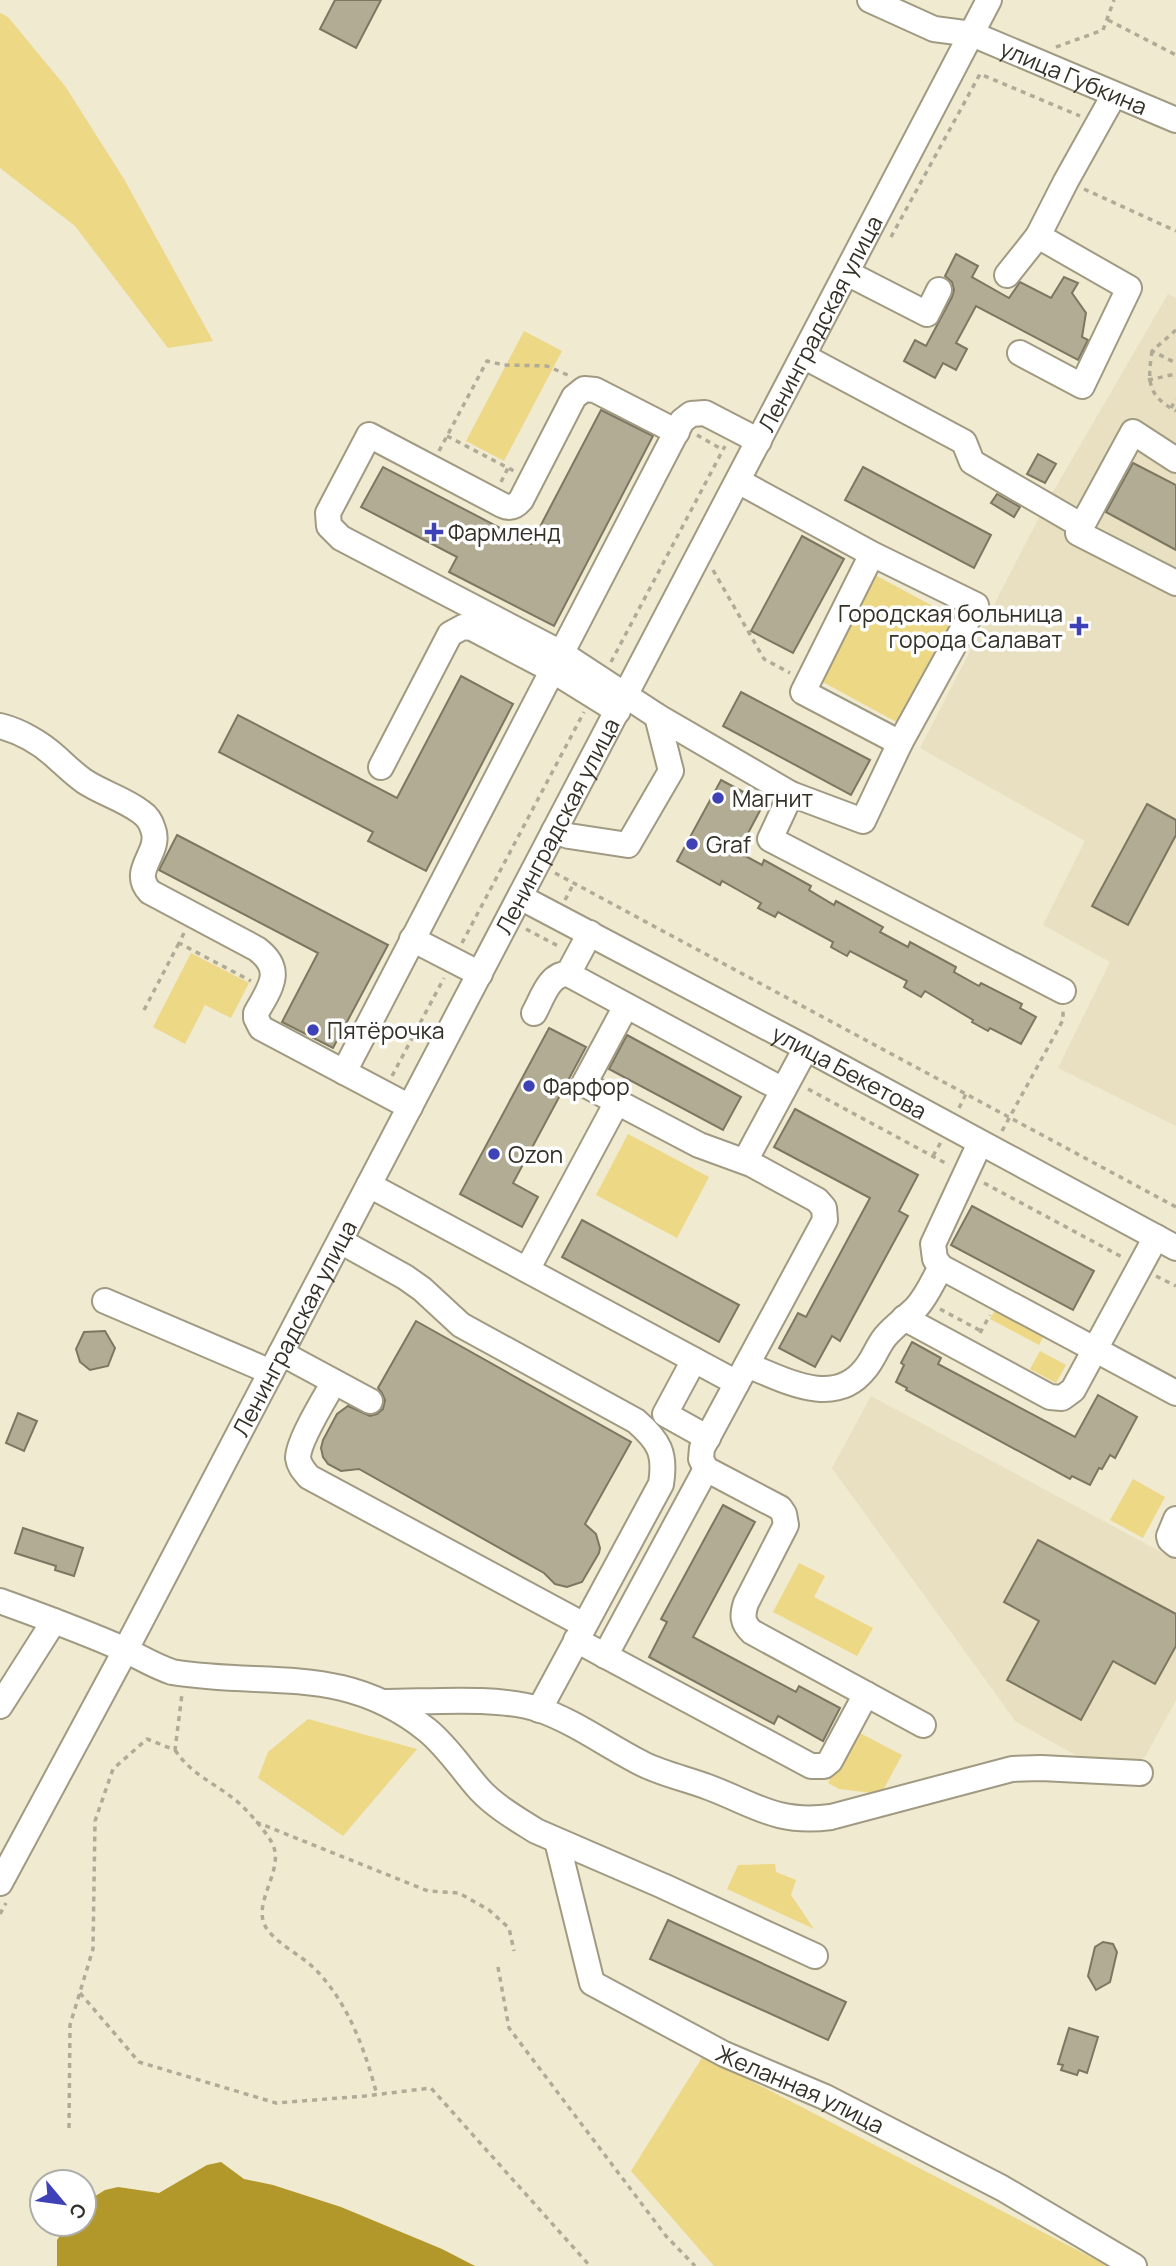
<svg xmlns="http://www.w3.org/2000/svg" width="1176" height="2266" viewBox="0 0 1176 2266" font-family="Manrope,sans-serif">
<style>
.built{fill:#e8e0c0}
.green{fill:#edd886}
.water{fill:#b2982a}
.building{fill:#b2ac94;stroke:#7d7761;stroke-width:2}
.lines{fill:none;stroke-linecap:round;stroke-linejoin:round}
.minor-casing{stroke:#a09a83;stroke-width:28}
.path{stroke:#b0ab97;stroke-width:3.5;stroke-dasharray:5 5;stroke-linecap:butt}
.minor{stroke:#fff;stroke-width:24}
.poi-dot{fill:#3f42b7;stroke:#fff;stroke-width:2.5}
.labels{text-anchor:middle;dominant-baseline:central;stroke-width:7;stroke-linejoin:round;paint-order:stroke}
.street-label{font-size:23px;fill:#333127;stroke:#fff}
.poi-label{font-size:23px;fill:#333127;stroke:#fff;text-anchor:start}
</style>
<rect width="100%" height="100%" fill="#f0ead1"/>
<!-- built -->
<g class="built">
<path d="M1168 294 1176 298V1126L1058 1068 1110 962 1043 925 1085 841 920 748 1046 504Z"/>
<path d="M871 1396 1176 1560V1700L1145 1757 1139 1760 1081 1758 1016 1722 832 1468Z"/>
</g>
<!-- green -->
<g class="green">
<path d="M0 13 8 17 65 86 124 179 213 341 168 348 75 226 0 168Z"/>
<path d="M524 331 562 351 504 461 466 441Z"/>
<path d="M875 575 957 619 900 724 819 680Z"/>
<path d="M191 953 249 983 231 1018 205 1005 185 1044 153 1027Z"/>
<path d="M628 1134 709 1177 677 1238 596 1195Z"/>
<path d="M998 1305 1046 1331 1039 1345 990 1319Z"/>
<path d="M1040 1351 1066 1365 1056 1383 1030 1369Z"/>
<path d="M1133 1479 1165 1497 1143 1538 1110 1520Z"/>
<path d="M799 1563 825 1576 814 1597 873 1628 857 1656 773 1612Z"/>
<path d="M308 1719 417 1749 343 1836 258 1778 268 1752Z"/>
<path d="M856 1731 902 1755 881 1794 839 1789 828 1783Z"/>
<path d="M775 1864 776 1872 796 1880 791 1895 814 1929 727 1889 738 1865Z"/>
<path d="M703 2056 1108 2266H714L631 2171Z"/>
</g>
<!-- water -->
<path class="water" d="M221 2162 244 2179 273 2185 341 2207 442 2249 475 2266H57V2240L68 2224H84V2203L105 2190 118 2187 159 2193 207 2165Z"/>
<!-- building -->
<g class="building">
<path d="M335 0H381L356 48 320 29Z"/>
<path d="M956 254 978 266 972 277 1009 298 1020 282 1051 298 1064 277 1078 283 1072 293 1086 313 1082 337 1088 340 1078 360 976 306 956 343 967 349 956 370 943 363 935 378 904 361 915 340 926 346 952 297 954 290 952 282 945 276Z"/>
<path d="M601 410 653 436 554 626 449 572 457 557 361 507 383 467 531 544Z"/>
<path d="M1038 454 1056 464 1045 483 1027 474Z"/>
<path d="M1133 463 1176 485V550L1106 512Z"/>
<path d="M863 467 991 535 974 568 845 500Z"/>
<path d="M997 494 1020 507 1014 517 991 503Z"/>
<path d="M802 536 844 559 793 653 751 631Z"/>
<path d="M461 676 513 704 426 871 368 841 373 832 219 752 238 715 397 798Z"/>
<path d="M741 692 870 760 851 795 723 726Z"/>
<path d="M721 780 764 803 738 852 762 865 764 860 811 886 809 890 834 905 836 901 883 927 880 932 908 947 910 942 956 967 954 972 979 986 981 983 1022 1004 1020 1008 1036 1017 1021 1044 990 1028 988 1031 972 1022 973 1020 925 991 921 997 904 987 907 981 850 951 847 956 831 947 833 942 778 912 775 917 758 908 761 903 722 881 720 885 677 861Z"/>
<path d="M1147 804 1176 820V835L1128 925 1092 906Z"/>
<path d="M177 835 388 945 333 1048 282 1022 318 953 159 870Z"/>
<path d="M549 1028 586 1047 513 1183 538 1197 522 1227 460 1194Z"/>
<path d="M627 1035 741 1097 723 1130 609 1069Z"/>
<path d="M795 1109 918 1175 899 1211 908 1216 840 1341 832 1336 815 1367 779 1348 798 1313 806 1317 870 1198 774 1147Z"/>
<path d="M972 1206 1094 1271 1073 1310 951 1245Z"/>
<path d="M582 1220 739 1305 719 1342 562 1257Z"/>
<path d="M416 1321 631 1442 585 1524 596 1534 600 1548 599 1553 582 1582 567 1587 555 1584 544 1573 359 1469 341 1471 328 1464 323 1457 321 1448 323 1440 337 1414 348 1406 370 1416 377 1414 383 1409 385 1400 382 1393 378 1388Z"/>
<path d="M105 1331 115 1348 108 1366 90 1370 80 1362 76 1349 84 1332Z"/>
<path d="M912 1342 941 1358 938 1364 1075 1437 1098 1395 1137 1417 1115 1458 1110 1455 1102 1469 1099 1468 1090 1485 1072 1476 1070 1479 906 1390 907 1388 896 1382 904 1365 901 1363Z"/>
<path d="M18 1413 37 1421 24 1451 6 1443Z"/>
<path d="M723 1505 755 1522 693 1637 796 1692 799 1686 840 1708 823 1741 778 1716 774 1724 649 1657 667 1622 661 1619Z"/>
<path d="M23 1528 83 1548 74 1576 55 1570 56 1566 15 1553Z"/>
<path d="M1038 1540 1176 1614V1646L1155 1684 1113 1661 1081 1720 1007 1680 1039 1621 1004 1602Z"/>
<path d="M668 1920 846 2002 828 2040 650 1959Z"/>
<path d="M1103 1942 1113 1944 1117 1952 1110 1982 1096 1990 1088 1976 1095 1947Z"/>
<path d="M1069 2028 1098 2037 1087 2073 1079 2070 1077 2075 1061 2070 1063 2065 1058 2064Z"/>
</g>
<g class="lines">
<!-- minor casing -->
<g class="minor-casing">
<g id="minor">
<path id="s1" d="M870 0 934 29 972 34 1176 120"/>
<path d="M847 273 927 314 939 290"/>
<path d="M1007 275 1038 236 1066 181 1114 95"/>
<path d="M1020 353 1082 386 1129 288 1038 236"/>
<path d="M803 356 964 442 972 462 1082 526"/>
<path d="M677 432 595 390 584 389 574 397 521 500C515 507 510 509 502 505L369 435 328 513 329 526 341 538 561 653 657 716 791 794 863 821 900 743"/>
<path d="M1176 460 1133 432 1078 533 1176 583"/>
<path d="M738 481 872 554 976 605 900 743 803 692 872 554"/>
<path d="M0 726C20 731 41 743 56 757 65 765 74 774 84 781 102 793 124 799 141 812 147 816 151 822 153 829 162 853 129 870 150 892L257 949C285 970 270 988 256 1013V1018L261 1028 410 1107"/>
<path d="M381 767 450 634 463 627 472 628 552 670 618 711"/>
<path d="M791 794 770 839 1063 991"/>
<path d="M554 831 569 836 628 845 671 771 657 716"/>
<path id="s2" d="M520 897 806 1048 1176 1248"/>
<path d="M412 939 480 974"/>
<path d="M568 974 783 1090"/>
<path d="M534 1013C542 999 549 973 568 974L590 933"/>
<path d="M344 1072 682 421 691 414 705 413 759 441"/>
<path d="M980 1143 933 1244 935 1259 941 1267 1176 1393"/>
<path d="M745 1161 806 1048"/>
<path d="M369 1185 737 1383 825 1220 824 1208 817 1200 751 1164 699 1145 617 1102"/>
<path d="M340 1241 405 1277 422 1289 461 1325 636 1421C659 1441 666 1453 661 1484L539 1710"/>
<path d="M527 1270 617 1102 584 1084 626 1006"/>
<path d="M105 1301 271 1372"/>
<path d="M904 1318 1050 1397 1062 1398 1073 1390 1156 1237"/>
<path d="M281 1353 370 1401"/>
<path d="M694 1360 665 1414 708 1438"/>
<path d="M747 1365C783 1379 834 1409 865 1369 873 1360 877 1347 885 1337 894 1326 906 1318 916 1308 927 1296 933 1281 941 1267"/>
<path d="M334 1382C325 1398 298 1441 298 1458 299 1466 304 1471 309 1477L584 1625"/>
<path d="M1176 1519 1169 1536 1170 1540 1176 1545"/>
<path d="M0 1601C41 1616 83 1631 123 1649 140 1657 154 1666 172 1672 268 1688 343 1663 427 1730 448 1747 462 1770 480 1790 496 1807 517 1819 536 1831L663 1886 815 1956"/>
<path d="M576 1640 811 1766H824L830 1761 866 1694 752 1632C742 1623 742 1615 746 1603L786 1525 784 1514 780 1508 706 1469 701 1459 702 1448 737 1383"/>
<path d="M605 1656 706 1469"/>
<path d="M866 1694 923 1725"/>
<path d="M384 1702C430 1702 496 1696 538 1709 574 1721 609 1747 643 1764 663 1774 687 1779 708 1787 756 1805 776 1824 831 1817L1012 1769 1041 1768 1140 1773"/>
<path d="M0 1706 54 1621"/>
<path id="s3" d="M557 1841 592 1983 724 2054 825 2097 1002 2188 1134 2266"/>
<path id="s4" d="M0 1883 125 1651 989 0"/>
</g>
</g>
<!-- path -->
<g class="path">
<path d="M1108 20 1176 55"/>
<path d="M1056 47 1103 30 1114 0"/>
<path d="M1084 189 1176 231"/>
<path d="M891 237 980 74 1080 116"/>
<path d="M1176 330 1152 351 1176 363"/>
<path d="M1152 351C1148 380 1146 395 1176 411"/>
<path d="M1148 380 1176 374"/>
<path d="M1171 408 1176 399"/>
<path d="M697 435 723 450"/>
<path d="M447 436 514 471"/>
<path d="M439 451 487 361 504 365 547 366 570 376"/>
<path d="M501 482 508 468"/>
<path d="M713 570 764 659 790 673"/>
<path d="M611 662 725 446"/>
<path d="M555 873 1176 1207"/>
<path d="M565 900 574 883"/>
<path d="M526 929 560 947"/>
<path d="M184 933 179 943 251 981"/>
<path d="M462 943 584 712"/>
<path d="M144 1010 179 943"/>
<path d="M392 1076 444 978"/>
<path d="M808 1089 949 1165"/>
<path d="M959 1108 966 1094"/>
<path d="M1002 1131 1063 1020V1010"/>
<path d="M933 1156 941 1142"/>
<path d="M984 1183 1122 1257"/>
<path d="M1156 1276 1176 1286"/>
<path d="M940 1309 981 1331"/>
<path d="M980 1333 990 1315"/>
<path d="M175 1750C193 1777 218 1784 240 1804 249 1812 265 1831 271 1841 288 1869 249 1903 267 1929 279 1946 302 1955 317 1971 349 2005 365 2050 377 2095"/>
<path d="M256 1822 428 1891 459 1893 489 1910 509 1928 514 1951"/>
<path d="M0 1914 6 1903"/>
<path d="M498 1967 509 2028 666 2236 695 2266"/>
<path d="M80 1993 139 2062 276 2103 365 2096 431 2088 590 2266"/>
<path d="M69 2128 70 2025 93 1949 95 1821 113 1769 147 1739 175 1750 182 1694"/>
</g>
<!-- minor -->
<use href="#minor" class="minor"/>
</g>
<!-- markers -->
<g class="poi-dot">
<path d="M430.5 521.5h7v7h7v7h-7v7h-7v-7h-7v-7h7z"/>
<path d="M1075.5 615.5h7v7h7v7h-7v7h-7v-7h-7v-7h7z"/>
<circle cx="718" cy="798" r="7"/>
<circle cx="692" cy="844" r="7"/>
<circle cx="313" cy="1030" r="7"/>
<circle cx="529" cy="1086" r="7"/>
<circle cx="494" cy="1154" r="7"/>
</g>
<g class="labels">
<!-- street labels -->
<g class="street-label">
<text stroke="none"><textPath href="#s1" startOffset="219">улица Губкина</textPath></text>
<text stroke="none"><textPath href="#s4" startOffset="1762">Ленинградская улица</textPath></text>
<text stroke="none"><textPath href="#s4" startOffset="1195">Ленинградская улица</textPath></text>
<text stroke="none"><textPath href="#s2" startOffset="373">улица Бекетова</textPath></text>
<text stroke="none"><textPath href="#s4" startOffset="628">Ленинградская улица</textPath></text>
<text stroke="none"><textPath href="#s3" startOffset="380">Желанная улица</textPath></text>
</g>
<!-- poi labels -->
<g class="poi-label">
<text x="448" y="532">Фармленд</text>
<text x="1063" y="613" text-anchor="end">Городская больница<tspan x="1063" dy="26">города Салават</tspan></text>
<text x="732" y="798">Магнит</text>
<text x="706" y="844">Graf</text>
<text x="327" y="1030">Пятёрочка</text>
<text x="543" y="1086">Фарфор</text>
<text x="508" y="1154">Ozon</text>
</g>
</g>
<!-- north arrow -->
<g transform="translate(63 2203) rotate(119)"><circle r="33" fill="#ffffff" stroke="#adada9" stroke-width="2"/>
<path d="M0-5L12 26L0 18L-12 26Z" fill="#3f42b7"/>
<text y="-10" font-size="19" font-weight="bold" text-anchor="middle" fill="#333127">С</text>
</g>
</svg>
